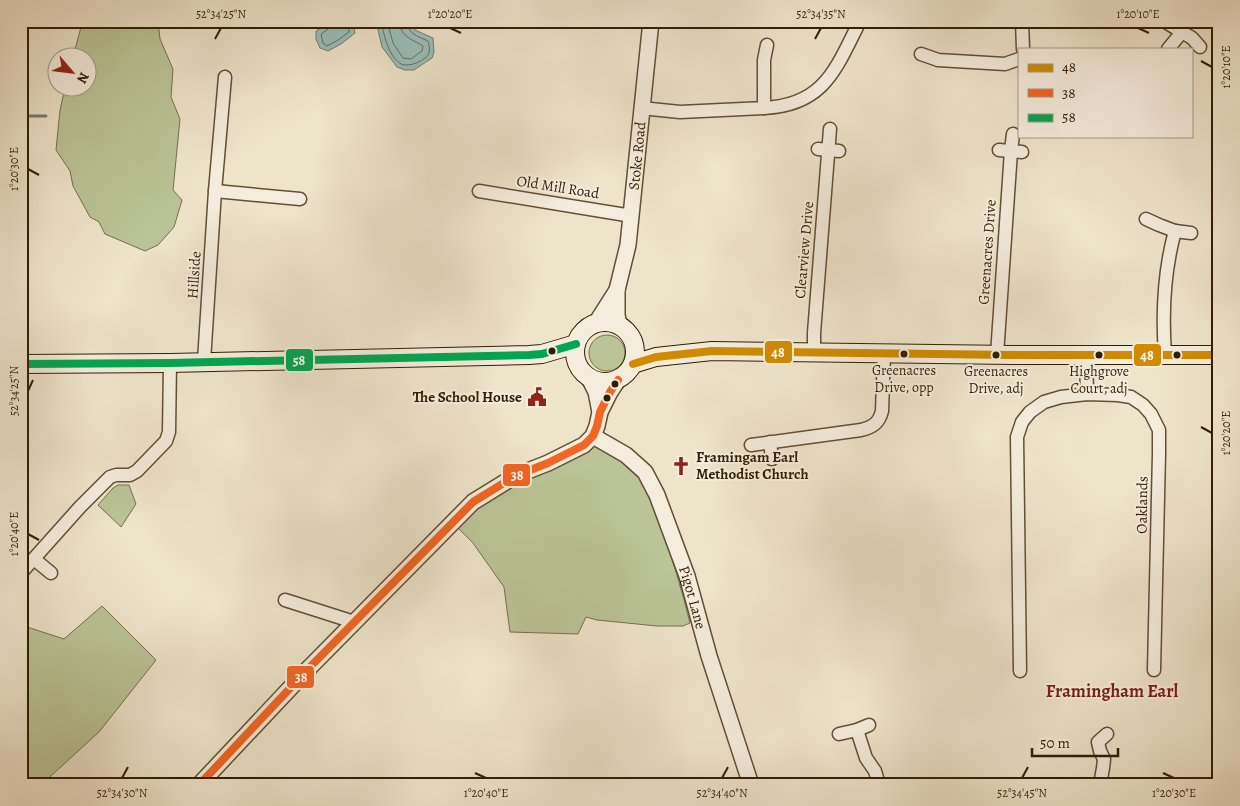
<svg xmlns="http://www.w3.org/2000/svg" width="1240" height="806" viewBox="0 0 1240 806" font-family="Alegreya,serif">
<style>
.green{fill:#bac496;stroke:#76704c}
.water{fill:#99beba;stroke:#707e70}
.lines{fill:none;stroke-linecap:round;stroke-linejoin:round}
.shore{stroke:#666e5e;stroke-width:1}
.stream{stroke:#707e70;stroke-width:3}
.minor-casing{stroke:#624f34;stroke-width:15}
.tertiary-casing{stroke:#624f34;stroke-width:18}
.secondary-casing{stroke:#331d02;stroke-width:20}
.minor{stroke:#f4eddd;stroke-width:12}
.tertiary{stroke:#f4eddd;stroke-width:15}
.secondary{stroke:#f4eddd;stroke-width:18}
.bus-1-casing{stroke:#f4eddd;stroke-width:11}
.bus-2-casing{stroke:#f4eddd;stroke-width:11}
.bus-3-casing{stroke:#f4eddd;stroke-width:11}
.bus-1{stroke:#d08b00;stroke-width:8}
.bus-2{stroke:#f26522;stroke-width:8}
.bus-3{stroke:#00a651;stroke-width:8}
.ticks{fill:none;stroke:#331d02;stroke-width:2}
.bus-dot{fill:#331d02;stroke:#f4eddd;stroke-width:2}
.labels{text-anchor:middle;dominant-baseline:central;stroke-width:4;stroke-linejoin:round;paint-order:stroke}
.bus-label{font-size:14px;fill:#331d02;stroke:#f4eddd}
.street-label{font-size:15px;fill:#331d02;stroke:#f4eddd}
.poi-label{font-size:15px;font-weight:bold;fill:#331d02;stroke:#f4eddd;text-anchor:end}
.quarter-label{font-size:18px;font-weight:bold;fill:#7a1f14;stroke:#f4eddd}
.line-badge{stroke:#f4eddd;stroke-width:2}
.badge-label{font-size:14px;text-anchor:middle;font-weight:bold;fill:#fff}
.neatline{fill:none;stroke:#331d02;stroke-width:2}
.ticks-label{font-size:12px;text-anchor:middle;fill:#331d02}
</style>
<rect width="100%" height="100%" fill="#eee4ca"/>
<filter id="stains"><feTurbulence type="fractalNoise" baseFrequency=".004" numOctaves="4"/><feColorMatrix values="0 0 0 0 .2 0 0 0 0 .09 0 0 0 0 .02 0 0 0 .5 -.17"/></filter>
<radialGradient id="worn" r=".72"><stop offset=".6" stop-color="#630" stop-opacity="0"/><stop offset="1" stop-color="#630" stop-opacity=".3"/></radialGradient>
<!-- green -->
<g class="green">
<path d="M84 21H158L160 39 173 69 171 97 180 119 173 190 182 200 174 227 158 245 145 251 105 234 99 222 90 217 73 186 70 171 56 150 60 110 65 88H88V58L73 57 81 27Z"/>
<circle cx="607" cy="353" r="18"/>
<path d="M589 444C608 453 635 464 646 483 654 495 658 513 662 527 672 559 682 590 690 623L683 626H657L597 620 586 617 578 634 510 632 504 587 473 543 456 526 477 508 497 493Z"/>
<path d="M118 485H129L136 504 121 527 98 505 113 488Z"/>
<path d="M102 606 156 660 99 732 41 785H21V625L64 639Z"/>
</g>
<!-- water -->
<g class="water">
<path d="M333 21H351L353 22 355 33 341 44 328 51 320 48 316 39V31L327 24Z"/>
<path d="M376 21H409L415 30 433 38 434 52 432 58 414 70H405L397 67 382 47Z"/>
</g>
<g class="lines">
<!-- shore -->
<g class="shore">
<path d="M332 21 331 27 321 34 323 43 327 46 338 40 349 32 348 21"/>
<path d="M381 21C384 35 388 56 401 64 409 68 427 60 429 53 430 49 429 44 428 41 417 36 408 34 406 21"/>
<path d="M387 21 393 43 403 58 411 59 422 51 423 46C412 39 401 38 399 21"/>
</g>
<!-- stream -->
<path class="stream" d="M21 116H46"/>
<!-- minor casing -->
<g class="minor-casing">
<g id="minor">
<path d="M1022 21 1023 49"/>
<path d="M1164 21 1182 32 1168 49"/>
<path d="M1182 32 1192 38 1200 47"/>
<path d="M921 54 938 60 1005 64 1019 59"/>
<path d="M641 108 680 112 764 108V60L767 45"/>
<path d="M764 108C825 105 836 68 860 21"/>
<path d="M818 149 839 151"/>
<path d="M999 150 1022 152"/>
<path d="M215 191 300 199"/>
<path d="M479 191 632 216"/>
<path d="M1146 219 1159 225 1175 231C1164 271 1162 313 1165 354"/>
<path d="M1175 231 1191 233"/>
<path d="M814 352V333L830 129"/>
<path d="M997 355 1011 151 1013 134"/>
<path d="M1086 355 1087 394"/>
<path d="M204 361 215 191 225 77"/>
<path d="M770 442 772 459"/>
<path d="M751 445 861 430C873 427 879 423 882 411L884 354"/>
<path d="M34 559 51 573"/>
<path d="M21 573 80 507 110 477 116 475H130L137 471 166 441 169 432 170 363"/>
<path d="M285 600 354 622"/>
<path d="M1020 671 1017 437 1022 422 1030 412 1044 402 1061 397 1087 394 1118 395 1131 397 1143 405 1151 414 1159 430V454L1154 670"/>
<path d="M857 730 869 725"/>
<path d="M839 734 857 730 866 758 875 771 879 785"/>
<path d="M1100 785 1103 768 1104 759 1100 751 1098 742 1107 734"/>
</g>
</g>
<!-- tertiary casing -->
<g class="tertiary-casing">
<g id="tertiary">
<path d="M617 290V315L619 325"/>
<path id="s1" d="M596 323 617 290 628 245 651 21"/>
<path d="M589 378 596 392 600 412"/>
<path id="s2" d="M593 436 626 455 645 472 657 495 687 576 709 656 751 785"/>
<path d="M199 785 310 667 473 502 515 476 548 463 584 445 593 436 597 426 600 412 610 392 618 380"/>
</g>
</g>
<!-- secondary casing -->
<g class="secondary-casing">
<g id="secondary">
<circle cx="605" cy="352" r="30"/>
<path d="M21 364 170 363 529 355 542 354 576 344"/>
<path d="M633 364 656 357 712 351 1013 355H1219"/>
</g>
</g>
<!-- minor -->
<use href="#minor" class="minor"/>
<!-- tertiary -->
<use href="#tertiary" class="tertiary"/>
<!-- secondary -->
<use href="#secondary" class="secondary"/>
<!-- bus-1 casing -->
<g class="bus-1-casing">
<path id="bus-1" d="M633 364 656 357 712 351 1013 355H1219"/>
</g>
<!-- bus-2 casing -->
<g class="bus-2-casing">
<path id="bus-2" d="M199 785 310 667 473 502 515 476 548 463 584 445 593 436 597 426 600 412 610 392 618 380"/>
</g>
<!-- bus-3 casing -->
<g class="bus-3-casing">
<path id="bus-3" d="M21 364 170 363 529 355 542 354 576 344"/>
</g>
<!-- bus-1 -->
<use href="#bus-1" class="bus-1"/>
<!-- bus-2 -->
<use href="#bus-2" class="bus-2"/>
<!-- bus-3 -->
<use href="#bus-3" class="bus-3"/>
</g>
<!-- ticks -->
<path class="ticks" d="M450 28 461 33M1138 28 1149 33M215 39 221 28M815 39 821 28M1201 61 1212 67M28 169 39 175M28 391 33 380M1201 427 1212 433M28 534 39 540M475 773 486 778M1163 773 1174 778M122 778 128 767M722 778 728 767M1022 778 1028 767"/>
<!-- icons -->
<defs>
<g id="civic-bare" transform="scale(1.5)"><path d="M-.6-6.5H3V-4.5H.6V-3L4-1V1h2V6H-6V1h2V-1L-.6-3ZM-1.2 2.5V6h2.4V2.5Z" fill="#8f2418" stroke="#f4eddd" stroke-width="2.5" paint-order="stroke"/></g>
<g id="church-bare" transform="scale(1.5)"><path d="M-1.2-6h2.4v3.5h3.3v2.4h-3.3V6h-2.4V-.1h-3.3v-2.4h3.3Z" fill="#8f2418" stroke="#f4eddd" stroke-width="2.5" paint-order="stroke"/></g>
</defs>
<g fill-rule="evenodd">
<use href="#civic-bare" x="537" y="397"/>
<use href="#church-bare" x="681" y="466"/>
</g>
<!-- markers -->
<g class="bus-dot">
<circle cx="552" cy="351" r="4.5"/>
<circle cx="904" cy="354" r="4.5"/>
<circle cx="996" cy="355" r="4.5"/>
<circle cx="1099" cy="355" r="4.5"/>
<circle cx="1177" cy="355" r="4.5"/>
<circle cx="615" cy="384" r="4.5"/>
<circle cx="607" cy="398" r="4.5"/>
</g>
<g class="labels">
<!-- bus labels -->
<g class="bus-label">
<text x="904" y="370">Greenacres<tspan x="904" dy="17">Drive, opp</tspan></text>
<text x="996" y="371">Greenacres<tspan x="996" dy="17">Drive, adj</tspan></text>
<text x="1099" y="371">Highgrove<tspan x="1099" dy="17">Court, adj</tspan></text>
</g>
<!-- street labels -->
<g class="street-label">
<text stroke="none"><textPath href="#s1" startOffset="175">Stoke Road</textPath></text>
<text transform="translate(558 187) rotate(9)">Old Mill Road</text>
<text transform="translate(804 250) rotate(-85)">Clearview Drive</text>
<text transform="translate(987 252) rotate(-86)">Greenacres Drive</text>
<text transform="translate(194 275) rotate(-86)">Hillside</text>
<text transform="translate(1142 505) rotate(-89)">Oaklands</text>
<text stroke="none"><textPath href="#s2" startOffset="198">Pigot Lane</textPath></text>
</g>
<!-- poi labels -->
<g class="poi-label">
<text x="522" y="397">The School House</text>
<text x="696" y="457" text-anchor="start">Framingam Earl<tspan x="696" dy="17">Methodist Church</tspan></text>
</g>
<!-- quarter labels -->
<g class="quarter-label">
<text x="1112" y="691">Framingham Earl</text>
</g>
</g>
<g class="line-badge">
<rect x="764" y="340" width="29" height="24" rx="5" fill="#d08b00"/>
<rect x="1133" y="343" width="29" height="24" rx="5" fill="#d08b00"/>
<rect x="285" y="348" width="29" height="24" rx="5" fill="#00a651"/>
<rect x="502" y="463" width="29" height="24" rx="5" fill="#f26522"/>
<rect x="286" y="665" width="29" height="24" rx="5" fill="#f26522"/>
</g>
<g class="badge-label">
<text x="778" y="357">48</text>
<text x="1147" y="360">48</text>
<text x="299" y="365">58</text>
<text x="517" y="480">38</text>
<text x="301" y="682">38</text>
</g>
<!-- margin -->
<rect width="1240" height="806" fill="none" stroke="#eee4ca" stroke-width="55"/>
<!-- legend -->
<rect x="1018" y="48" width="175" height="90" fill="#f4eddd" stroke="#a79a85"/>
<rect x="1028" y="64" width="25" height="8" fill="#d08b00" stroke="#a79a85"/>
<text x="1062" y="72" font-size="15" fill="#331d02">48</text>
<rect x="1028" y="89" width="25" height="8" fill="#f26522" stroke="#a79a85"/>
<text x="1062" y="98" font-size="15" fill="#331d02">38</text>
<rect x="1028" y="114" width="25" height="8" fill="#00a651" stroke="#a79a85"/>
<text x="1062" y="122" font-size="15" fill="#331d02">58</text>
<!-- north arrow -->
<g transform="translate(72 72) rotate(118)"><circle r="24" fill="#f4eddd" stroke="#a79a85"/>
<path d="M0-4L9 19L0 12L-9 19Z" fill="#8f2418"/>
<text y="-8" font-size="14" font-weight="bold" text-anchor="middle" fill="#331d02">N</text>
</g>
<!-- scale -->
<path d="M1032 748v8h86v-8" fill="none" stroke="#331d02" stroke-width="2.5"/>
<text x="1040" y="748" font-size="15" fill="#331d02" stroke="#f4eddd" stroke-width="4" paint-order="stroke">50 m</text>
<rect x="28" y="28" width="1184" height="750" class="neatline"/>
<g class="ticks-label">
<text x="221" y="18">52°34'25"N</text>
<text x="450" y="18">1°20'20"E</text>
<text x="821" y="18">52°34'35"N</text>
<text x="1138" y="18">1°20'10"E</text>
<text transform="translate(1226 67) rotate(-90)" y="4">1°20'10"E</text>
<text transform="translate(14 169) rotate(-90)" y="4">1°20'30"E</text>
<text transform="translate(14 391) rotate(-90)" y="4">52°34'25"N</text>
<text transform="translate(1226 433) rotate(-90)" y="4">1°20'20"E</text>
<text transform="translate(14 534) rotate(-90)" y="4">1°20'40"E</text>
<text x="122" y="797">52°34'30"N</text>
<text x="486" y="797">1°20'40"E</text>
<text x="722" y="797">52°34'40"N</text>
<text x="1022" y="797">52°34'45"N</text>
<text x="1174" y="797">1°20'30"E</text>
</g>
<rect width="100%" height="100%" filter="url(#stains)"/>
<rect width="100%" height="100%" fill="url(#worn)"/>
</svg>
